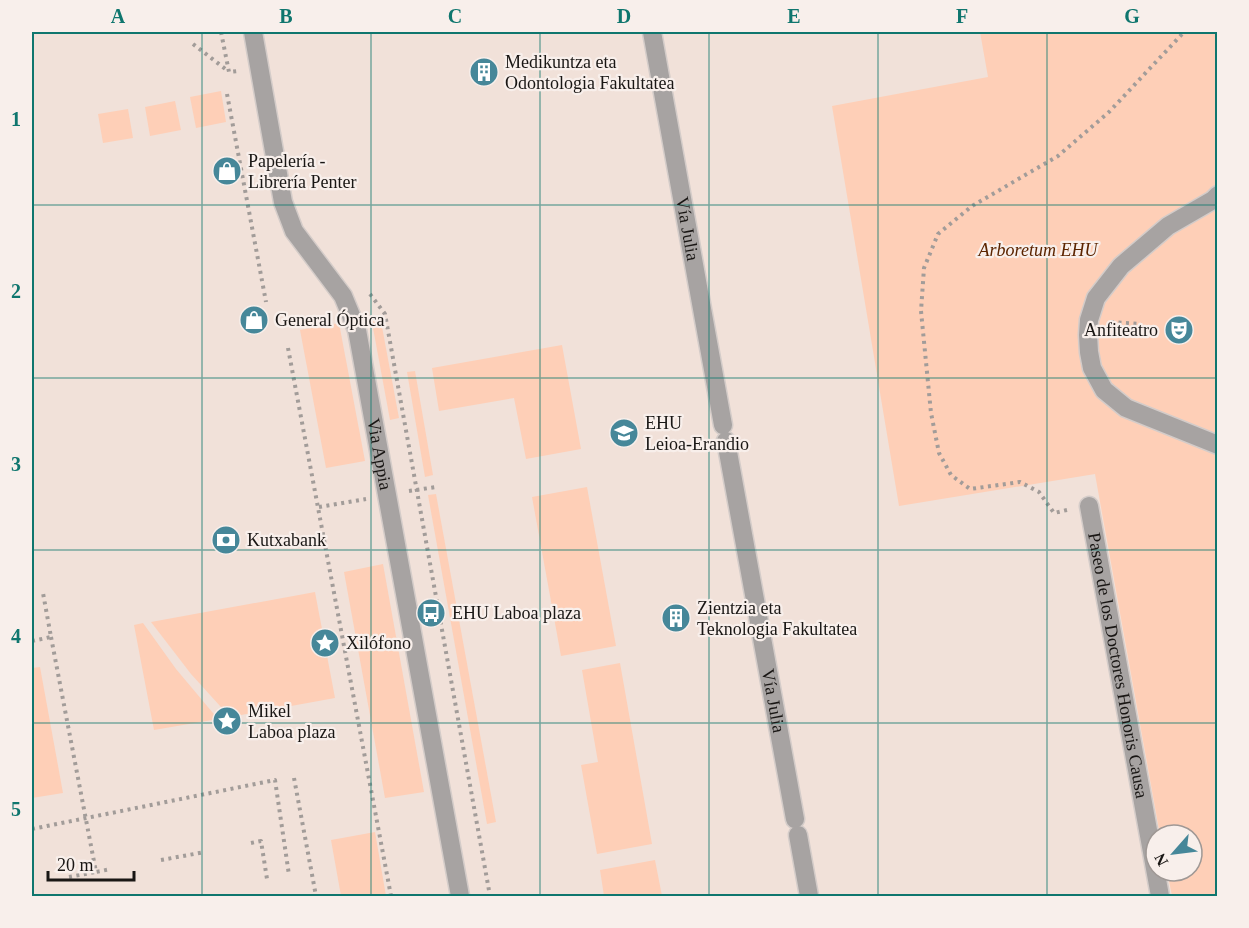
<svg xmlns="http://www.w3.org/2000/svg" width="1249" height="928" viewBox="0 0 1249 928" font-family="Georgia,serif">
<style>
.built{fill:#f1e1d9;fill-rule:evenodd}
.green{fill:#fecfb7}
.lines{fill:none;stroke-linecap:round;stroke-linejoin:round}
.pedestrian-casing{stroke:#d4ccc9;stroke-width:21}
.minor-casing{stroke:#d4ccc9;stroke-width:21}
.path{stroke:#a29c99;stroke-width:4;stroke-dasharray:3 4.5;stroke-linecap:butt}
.pedestrian{stroke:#a7a3a2;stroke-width:18}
.minor{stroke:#a7a3a2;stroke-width:18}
.path-bridge{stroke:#a29c99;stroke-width:4;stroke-dasharray:3 4.5;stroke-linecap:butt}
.grid{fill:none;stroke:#0f766e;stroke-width:1.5;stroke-opacity:0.55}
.labels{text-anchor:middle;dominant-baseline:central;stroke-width:4.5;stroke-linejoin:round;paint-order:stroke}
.poi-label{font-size:18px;fill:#191614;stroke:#f8efeb;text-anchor:start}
.street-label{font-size:18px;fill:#191614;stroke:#f8efeb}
.park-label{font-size:18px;font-style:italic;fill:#5c2500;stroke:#f8efeb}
.neatline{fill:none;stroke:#0f766e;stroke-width:2}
.grid-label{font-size:20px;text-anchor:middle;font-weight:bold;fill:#0f766e}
</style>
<rect width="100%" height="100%" fill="#f8efeb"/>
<!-- built -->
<path class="built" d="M32 32H1217V896H32ZM1156 835H1192V871H1156Z"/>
<!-- green -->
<g class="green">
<path d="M980 32H1217V896H1172L1167 871H1192V835H1160L1095 474 899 506 832 106 988 77Z"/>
<path d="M221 91 226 122 196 128 190 97Z"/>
<path d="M175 101 181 130 150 136 145 107Z"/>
<path d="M128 109 133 138 103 143 98 114Z"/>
<path d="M380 316 399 418 390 420 371 317Z"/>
<path d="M339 323 365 461 326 468 300 330Z"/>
<path d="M562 345 581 449 526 459 514 398 439 411 432 368Z"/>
<path d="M415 371 433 475 425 477 407 372Z"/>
<path d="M587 487 616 646 561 656 532 497Z"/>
<path d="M436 494 496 822 487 824 428 495Z"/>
<path d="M383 564 424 792 385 798 344 572Z"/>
<path d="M315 592 335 698 230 717 191 674 151 622Z"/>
<path d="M143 623 176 669 218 719 154 730 134 625Z"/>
<path d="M620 663 652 844 597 854 581 765 598 762 582 670Z"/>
<path d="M40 667 63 793 32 798V668Z"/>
<path d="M375 832 386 896H341L331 840Z"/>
<path d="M655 860 662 896H604L600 870Z"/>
</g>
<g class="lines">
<!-- pedestrian casing -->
<g class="pedestrian-casing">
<path id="pedestrian" d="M1218 195 1213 200 1168 226 1121 266 1096 298 1089 320 1088 335 1089 352 1092 368 1104 390 1126 408 1218 445"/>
</g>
<!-- minor casing -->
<g class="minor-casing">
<g id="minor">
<path id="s1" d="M253 32 283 202 294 231 343 296 357 330 460 896"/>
<path id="s2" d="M652 32 723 425"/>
<path id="s3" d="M726 441 795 819"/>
<path id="s4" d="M1089 506 1160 896"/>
<path d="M798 835 809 896"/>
</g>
</g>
<!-- path -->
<g class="path">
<path d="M221 32 229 72 238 71"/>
<path d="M193 44 228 71"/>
<path d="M227 94 266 302"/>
<path d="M370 294 385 314 490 896"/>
<path d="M1111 322 1141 324"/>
<path d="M288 348 391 896"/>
<path d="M409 491 436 487"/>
<path d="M319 507 366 499"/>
<path d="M1067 510 1054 513 1039 492 1020 482 970 489 951 475 939 453 931 413 921 311 924 268 938 234 972 206 1058 156 1109 112 1184 32"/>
<path d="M32 641 51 637 43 593"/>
<path d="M294 778 316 896"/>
<path d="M32 829 275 780 289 875"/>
<path d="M251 843 261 841 267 879"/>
<path d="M161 860 205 852"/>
<path d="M69 877 96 872"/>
</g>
<!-- pedestrian -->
<use href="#pedestrian" class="pedestrian"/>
<!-- minor -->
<use href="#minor" class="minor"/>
<!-- path-bridge -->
<path class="path-bridge" d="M51 637 96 872 111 869"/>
</g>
<!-- grid -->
<path class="grid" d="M202 32V896M371 32V896M540 32V896M709 32V896M878 32V896M1047 32V896M32 205H1218M32 378H1218M32 550H1218M32 723H1218"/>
<!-- icons -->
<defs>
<g id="building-disc" transform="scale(1.5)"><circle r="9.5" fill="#468799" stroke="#f8efeb"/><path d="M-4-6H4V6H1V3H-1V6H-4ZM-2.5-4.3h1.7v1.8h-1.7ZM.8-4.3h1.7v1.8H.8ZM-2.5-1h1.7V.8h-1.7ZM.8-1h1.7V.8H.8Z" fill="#fff"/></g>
<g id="shop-disc" transform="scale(1.5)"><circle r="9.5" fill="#468799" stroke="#f8efeb"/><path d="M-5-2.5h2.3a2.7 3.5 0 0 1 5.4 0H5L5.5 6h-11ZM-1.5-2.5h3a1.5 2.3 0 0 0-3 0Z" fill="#fff"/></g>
<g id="theatre-disc" transform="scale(1.5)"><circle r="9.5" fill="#468799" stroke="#f8efeb"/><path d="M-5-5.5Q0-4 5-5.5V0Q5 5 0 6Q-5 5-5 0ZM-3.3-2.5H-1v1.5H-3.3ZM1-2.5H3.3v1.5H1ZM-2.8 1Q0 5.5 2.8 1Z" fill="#fff"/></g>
<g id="university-disc" transform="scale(1.5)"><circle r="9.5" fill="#468799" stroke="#f8efeb"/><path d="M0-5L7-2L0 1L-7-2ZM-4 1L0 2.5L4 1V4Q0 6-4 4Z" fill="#fff"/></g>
<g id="bank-disc" transform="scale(1.5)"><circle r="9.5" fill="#468799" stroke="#f8efeb"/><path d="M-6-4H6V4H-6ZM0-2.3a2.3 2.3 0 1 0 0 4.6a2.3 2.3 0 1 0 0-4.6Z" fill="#fff"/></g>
<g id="bus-disc" transform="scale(1.5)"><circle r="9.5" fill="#468799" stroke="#f8efeb"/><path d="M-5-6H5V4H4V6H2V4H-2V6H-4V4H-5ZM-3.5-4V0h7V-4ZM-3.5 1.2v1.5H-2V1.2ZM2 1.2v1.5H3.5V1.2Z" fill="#fff"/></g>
<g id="sight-disc" transform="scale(1.5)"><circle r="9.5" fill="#468799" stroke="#f8efeb"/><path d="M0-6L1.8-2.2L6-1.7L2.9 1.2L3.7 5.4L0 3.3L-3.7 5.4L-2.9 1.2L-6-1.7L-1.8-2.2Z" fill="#fff"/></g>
</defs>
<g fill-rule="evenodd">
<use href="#building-disc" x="484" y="72"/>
<use href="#shop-disc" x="227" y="171"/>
<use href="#shop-disc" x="254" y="320"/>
<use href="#theatre-disc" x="1179" y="330"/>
<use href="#university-disc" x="624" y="433"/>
<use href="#bank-disc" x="226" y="540"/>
<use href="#bus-disc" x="431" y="613"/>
<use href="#building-disc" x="676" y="618"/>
<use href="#sight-disc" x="325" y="643"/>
<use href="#sight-disc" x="227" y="721"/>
</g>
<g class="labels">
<!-- poi labels -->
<g class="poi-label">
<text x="505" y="62">Medikuntza eta<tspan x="505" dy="21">Odontologia Fakultatea</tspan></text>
<text x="248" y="161">Papelería -<tspan x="248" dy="21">Librería Penter</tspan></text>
<text x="275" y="320">General Óptica</text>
<text x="1158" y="330" text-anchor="end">Anfiteatro</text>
<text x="645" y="423">EHU<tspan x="645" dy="21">Leioa-Erandio</tspan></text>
<text x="247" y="540">Kutxabank</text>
<text x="697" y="608">Zientzia eta<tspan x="697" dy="21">Teknologia Fakultatea</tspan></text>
<text x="452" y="613">EHU Laboa plaza</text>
<text x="346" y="643">Xilófono</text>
<text x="248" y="711">Mikel<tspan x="248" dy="21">Laboa plaza</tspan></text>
</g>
<!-- street labels -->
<g class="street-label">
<text stroke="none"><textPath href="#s2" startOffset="200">Vía Julia</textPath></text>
<text stroke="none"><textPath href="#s1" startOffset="448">Via Appia</textPath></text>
<text stroke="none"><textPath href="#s4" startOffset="162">Paseo de los Doctores Honoris Causa</textPath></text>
<text stroke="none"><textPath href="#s3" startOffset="264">Vía Julia</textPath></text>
</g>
<!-- park labels -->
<g class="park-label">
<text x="1038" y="250">Arboretum EHU</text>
</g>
</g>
<!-- border -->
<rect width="1249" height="928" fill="none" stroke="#f8efeb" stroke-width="66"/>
<!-- north arrow -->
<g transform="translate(1174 853) rotate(242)"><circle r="28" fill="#f8efeb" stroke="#9f9895" stroke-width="1.5"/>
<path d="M0-4.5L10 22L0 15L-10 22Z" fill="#468799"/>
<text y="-9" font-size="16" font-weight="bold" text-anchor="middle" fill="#191614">N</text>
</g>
<!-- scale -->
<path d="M48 871v9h86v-9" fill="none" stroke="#191614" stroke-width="3"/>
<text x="57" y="871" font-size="18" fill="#191614" stroke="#f8efeb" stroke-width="4.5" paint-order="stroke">20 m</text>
<rect x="33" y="33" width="1183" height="862" class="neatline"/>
<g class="grid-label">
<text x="118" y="23">A</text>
<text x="286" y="23">B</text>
<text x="455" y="23">C</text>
<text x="624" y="23">D</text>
<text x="794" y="23">E</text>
<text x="962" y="23">F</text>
<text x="1132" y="23">G</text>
<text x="16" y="126">1</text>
<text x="16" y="298">2</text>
<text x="16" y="471">3</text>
<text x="16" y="643">4</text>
<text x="16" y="816">5</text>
</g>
</svg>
